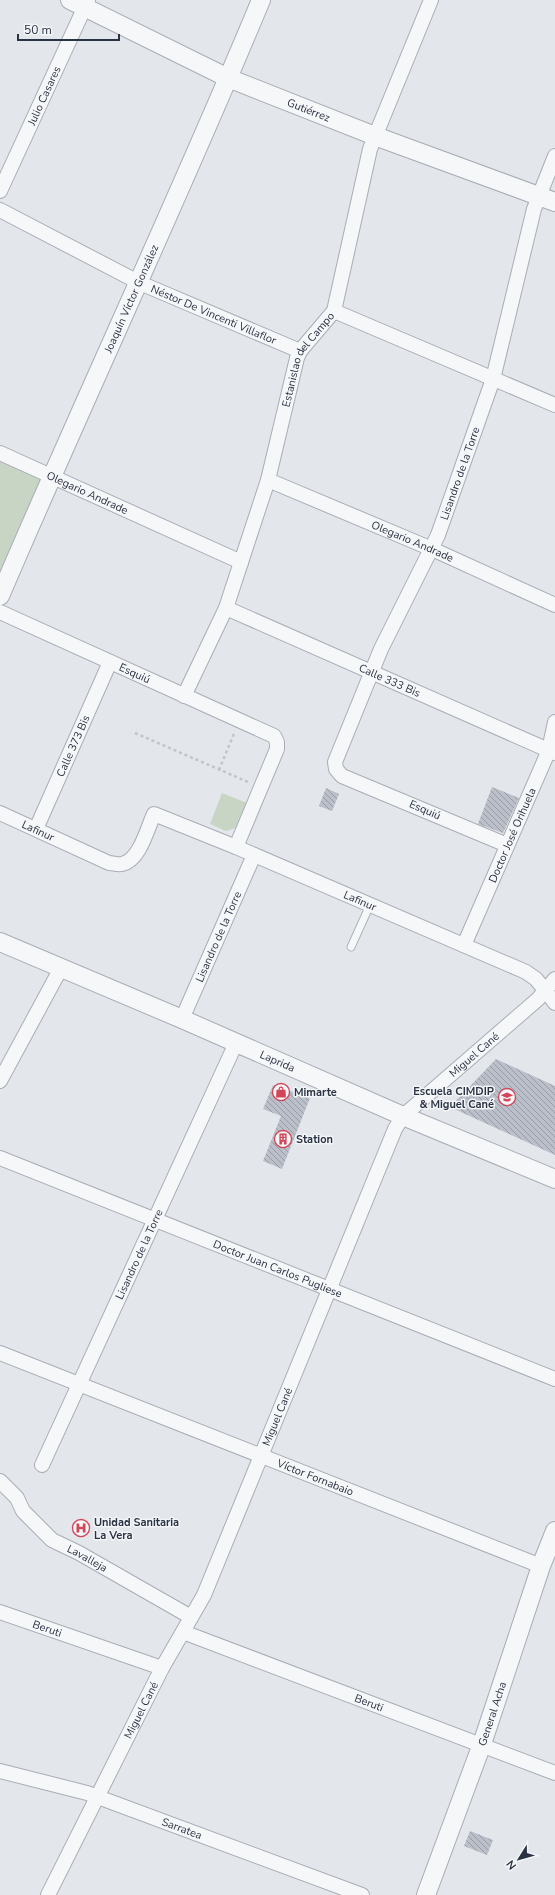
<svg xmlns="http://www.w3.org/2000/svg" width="555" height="1895" viewBox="0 0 555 1895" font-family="'Nunito Sans',sans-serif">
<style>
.green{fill:#c8d5c4}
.building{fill:url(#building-back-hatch)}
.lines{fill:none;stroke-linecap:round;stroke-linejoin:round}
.service-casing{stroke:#a8adb6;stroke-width:9}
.minor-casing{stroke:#a8adb6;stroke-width:16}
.tertiary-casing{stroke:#a8adb6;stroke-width:20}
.path{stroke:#c1c4ca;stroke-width:2.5;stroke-dasharray:3 3;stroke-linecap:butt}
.service{stroke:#f6f7f9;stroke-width:7}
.minor{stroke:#f6f7f9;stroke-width:14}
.tertiary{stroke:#f6f7f9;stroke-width:18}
.labels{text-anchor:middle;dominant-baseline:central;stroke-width:3;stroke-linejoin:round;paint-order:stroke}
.street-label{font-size:11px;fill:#2a3344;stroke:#f3f5f8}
.poi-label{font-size:11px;font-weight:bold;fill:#2a3344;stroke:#f3f5f8;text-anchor:start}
</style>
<defs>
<pattern id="building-back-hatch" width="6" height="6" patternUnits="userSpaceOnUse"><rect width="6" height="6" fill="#babfc9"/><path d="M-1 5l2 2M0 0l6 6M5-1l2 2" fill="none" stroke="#979ca5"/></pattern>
</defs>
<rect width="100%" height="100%" fill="#e3e6eb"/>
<!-- green -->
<g class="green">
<path d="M0 460 45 480 0 583Z"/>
<path d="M222 793 247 803 236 828 226 831 210 824Z"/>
</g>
<!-- building -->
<g class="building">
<path d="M492 787 519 798 503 833 478 824Z"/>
<path d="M326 788 339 794 332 811 319 806Z"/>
<path d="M496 1059 555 1086V1155L450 1107Z"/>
<path d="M273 1085 310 1098 282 1169 263 1161 281 1116 263 1109Z"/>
<path d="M470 1831 493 1840 487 1855 464 1846Z"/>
</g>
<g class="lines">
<!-- service casing -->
<g class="service-casing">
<path id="service" d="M351 947 370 905"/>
</g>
<!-- minor casing -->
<g class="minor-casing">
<g id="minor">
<path id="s1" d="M0 191 88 0"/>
<path id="s2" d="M0 210 140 283 300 351"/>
<path d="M334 311 555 405"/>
<path id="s3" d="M0 453 241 562"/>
<path id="s4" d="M268 480 432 549 555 605"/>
<path id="s5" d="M226 608 555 753"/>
<path id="s6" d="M0 612 274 736 277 742V749L236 847"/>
<path id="s7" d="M184 696 226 608 268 480 297 358 300 351 334 311 370 149 431 0"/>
<path id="s8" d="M0 813 109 863C113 863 118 865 122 864 140 860 147 829 154 814L236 847 526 972 536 979 555 1003"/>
<path id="s9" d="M36 829 110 662"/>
<path id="s10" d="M507 845 342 776 336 769 335 762 381 649 438 535 493 379 534 209 555 156"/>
<path id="s11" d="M464 945 549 750 555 722"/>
<path id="s12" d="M182 1019 254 855"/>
<path d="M0 1081 61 968"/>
<path id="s13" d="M0 1158 555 1379"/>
<path id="s14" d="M0 1353 541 1566"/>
<path id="s15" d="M42 1465 236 1043"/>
<path id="s16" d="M0 1481 17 1498 23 1511 52 1540 79 1553 191 1617"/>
<path id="s17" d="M0 1612 162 1668"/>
<path id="s18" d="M183 1632 555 1773"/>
<path id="s19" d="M0 1771 87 1793 362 1895"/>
<path id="s20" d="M48 1895 162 1668 204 1595 395 1129 403 1116 538 999 555 979"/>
</g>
</g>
<!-- tertiary casing -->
<g class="tertiary-casing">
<g id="tertiary">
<path id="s21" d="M70 0 228 78 375 136 555 202"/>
<path id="s22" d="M0 596C85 397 178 200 261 0"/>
<path id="s23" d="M0 942 182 1019 403 1116 555 1179"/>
<path id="s24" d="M426 1895 482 1744 541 1566 555 1531"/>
</g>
</g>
<!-- path -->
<g class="path">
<path d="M135 733 248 782"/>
<path d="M219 770 235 731"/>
</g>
<!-- service -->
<use href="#service" class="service"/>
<!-- minor -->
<use href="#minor" class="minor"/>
<!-- tertiary -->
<use href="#tertiary" class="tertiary"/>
</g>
<!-- icons -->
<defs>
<g id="shop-ring" transform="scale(0.9)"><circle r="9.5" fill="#f3f5f8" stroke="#d14757" stroke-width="1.5"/><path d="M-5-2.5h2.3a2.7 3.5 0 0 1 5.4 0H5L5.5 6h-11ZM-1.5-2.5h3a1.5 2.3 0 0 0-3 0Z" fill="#d14757"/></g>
<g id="school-ring" transform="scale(0.9)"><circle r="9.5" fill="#f3f5f8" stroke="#d14757" stroke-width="1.5"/><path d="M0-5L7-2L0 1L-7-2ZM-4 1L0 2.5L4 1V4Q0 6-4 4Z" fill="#d14757"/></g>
<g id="building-ring" transform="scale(0.9)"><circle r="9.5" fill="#f3f5f8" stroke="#d14757" stroke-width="1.5"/><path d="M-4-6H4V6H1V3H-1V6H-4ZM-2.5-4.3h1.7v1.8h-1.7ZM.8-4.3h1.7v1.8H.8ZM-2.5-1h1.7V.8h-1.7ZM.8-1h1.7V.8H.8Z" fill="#d14757"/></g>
<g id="hospital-ring" transform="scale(0.9)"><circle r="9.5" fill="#f3f5f8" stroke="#d14757" stroke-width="1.5"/><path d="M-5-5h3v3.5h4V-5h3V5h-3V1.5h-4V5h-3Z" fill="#d14757"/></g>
</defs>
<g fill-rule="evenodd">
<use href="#shop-ring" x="281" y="1092"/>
<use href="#school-ring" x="507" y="1097"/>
<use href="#building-ring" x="283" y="1139"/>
<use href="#hospital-ring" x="81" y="1528"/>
</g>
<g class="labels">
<!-- street labels -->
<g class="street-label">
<text stroke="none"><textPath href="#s1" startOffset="105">Julio Casares</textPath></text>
<text stroke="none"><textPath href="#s21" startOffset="263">Gutiérrez</textPath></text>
<text stroke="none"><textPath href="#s22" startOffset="325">Joaquín Víctor González</textPath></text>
<text stroke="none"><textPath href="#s2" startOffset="238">Néstor De Vincenti Villaflor</textPath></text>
<text stroke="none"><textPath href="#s7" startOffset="361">Estanislao del Campo</textPath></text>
<text stroke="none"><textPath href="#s10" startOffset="510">Lisandro de la Torre</textPath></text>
<text stroke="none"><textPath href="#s3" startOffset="96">Olegario Andrade</textPath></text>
<text stroke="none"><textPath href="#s4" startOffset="157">Olegario Andrade</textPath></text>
<text stroke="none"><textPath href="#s6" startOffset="148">Esquiú</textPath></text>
<text stroke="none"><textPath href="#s5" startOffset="179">Calle 333 Bis</textPath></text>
<text stroke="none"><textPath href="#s9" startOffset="91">Calle 373 Bis</textPath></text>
<text transform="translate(425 810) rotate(23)">Esquiú</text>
<text stroke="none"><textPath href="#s8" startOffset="42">Lafinur</textPath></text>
<text stroke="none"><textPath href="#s11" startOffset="120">Doctor José Orihuela</textPath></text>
<text stroke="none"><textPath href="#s8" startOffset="418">Lafinur</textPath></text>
<text stroke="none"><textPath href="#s12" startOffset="90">Lisandro de la Torre</textPath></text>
<text stroke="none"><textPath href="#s20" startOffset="951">Miguel Cané</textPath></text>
<text stroke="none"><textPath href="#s23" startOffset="302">Laprida</textPath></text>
<text stroke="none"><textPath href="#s15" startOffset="232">Lisandro de la Torre</textPath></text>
<text stroke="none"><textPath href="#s13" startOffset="299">Doctor Juan Carlos Pugliese</textPath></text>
<text stroke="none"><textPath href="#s20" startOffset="531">Miguel Cané</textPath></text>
<text stroke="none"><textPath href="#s14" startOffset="339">Víctor Fornabaio</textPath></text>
<text stroke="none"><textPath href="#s16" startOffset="119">Lavalleja</textPath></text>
<text stroke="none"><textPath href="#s17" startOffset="50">Beruti</textPath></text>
<text stroke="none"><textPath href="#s18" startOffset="199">Beruti</textPath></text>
<text stroke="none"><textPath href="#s20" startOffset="207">Miguel Cané</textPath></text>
<text stroke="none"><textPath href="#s24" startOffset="193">General Acha</textPath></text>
<text stroke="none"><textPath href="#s19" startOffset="191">Sarratea</textPath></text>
</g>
<!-- poi labels -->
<g class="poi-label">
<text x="494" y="1091" text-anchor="end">Escuela CIMDIP<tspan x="494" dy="13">&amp; Miguel Cané</tspan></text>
<text x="294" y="1092">Mimarte</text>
<text x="296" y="1139">Station</text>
<text x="94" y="1522">Unidad Sanitaria<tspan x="94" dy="13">La Vera</tspan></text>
</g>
</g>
<!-- north arrow -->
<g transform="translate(519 1859) rotate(233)" stroke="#f3f5f8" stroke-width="3" paint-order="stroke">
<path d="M0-3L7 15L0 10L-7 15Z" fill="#2a3344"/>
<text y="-6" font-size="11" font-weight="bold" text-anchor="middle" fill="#2a3344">N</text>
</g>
<!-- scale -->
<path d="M18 34v6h101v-6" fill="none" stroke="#2a3344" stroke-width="2"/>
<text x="24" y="34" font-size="12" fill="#2a3344" stroke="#f3f5f8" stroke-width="3" paint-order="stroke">50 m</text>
</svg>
